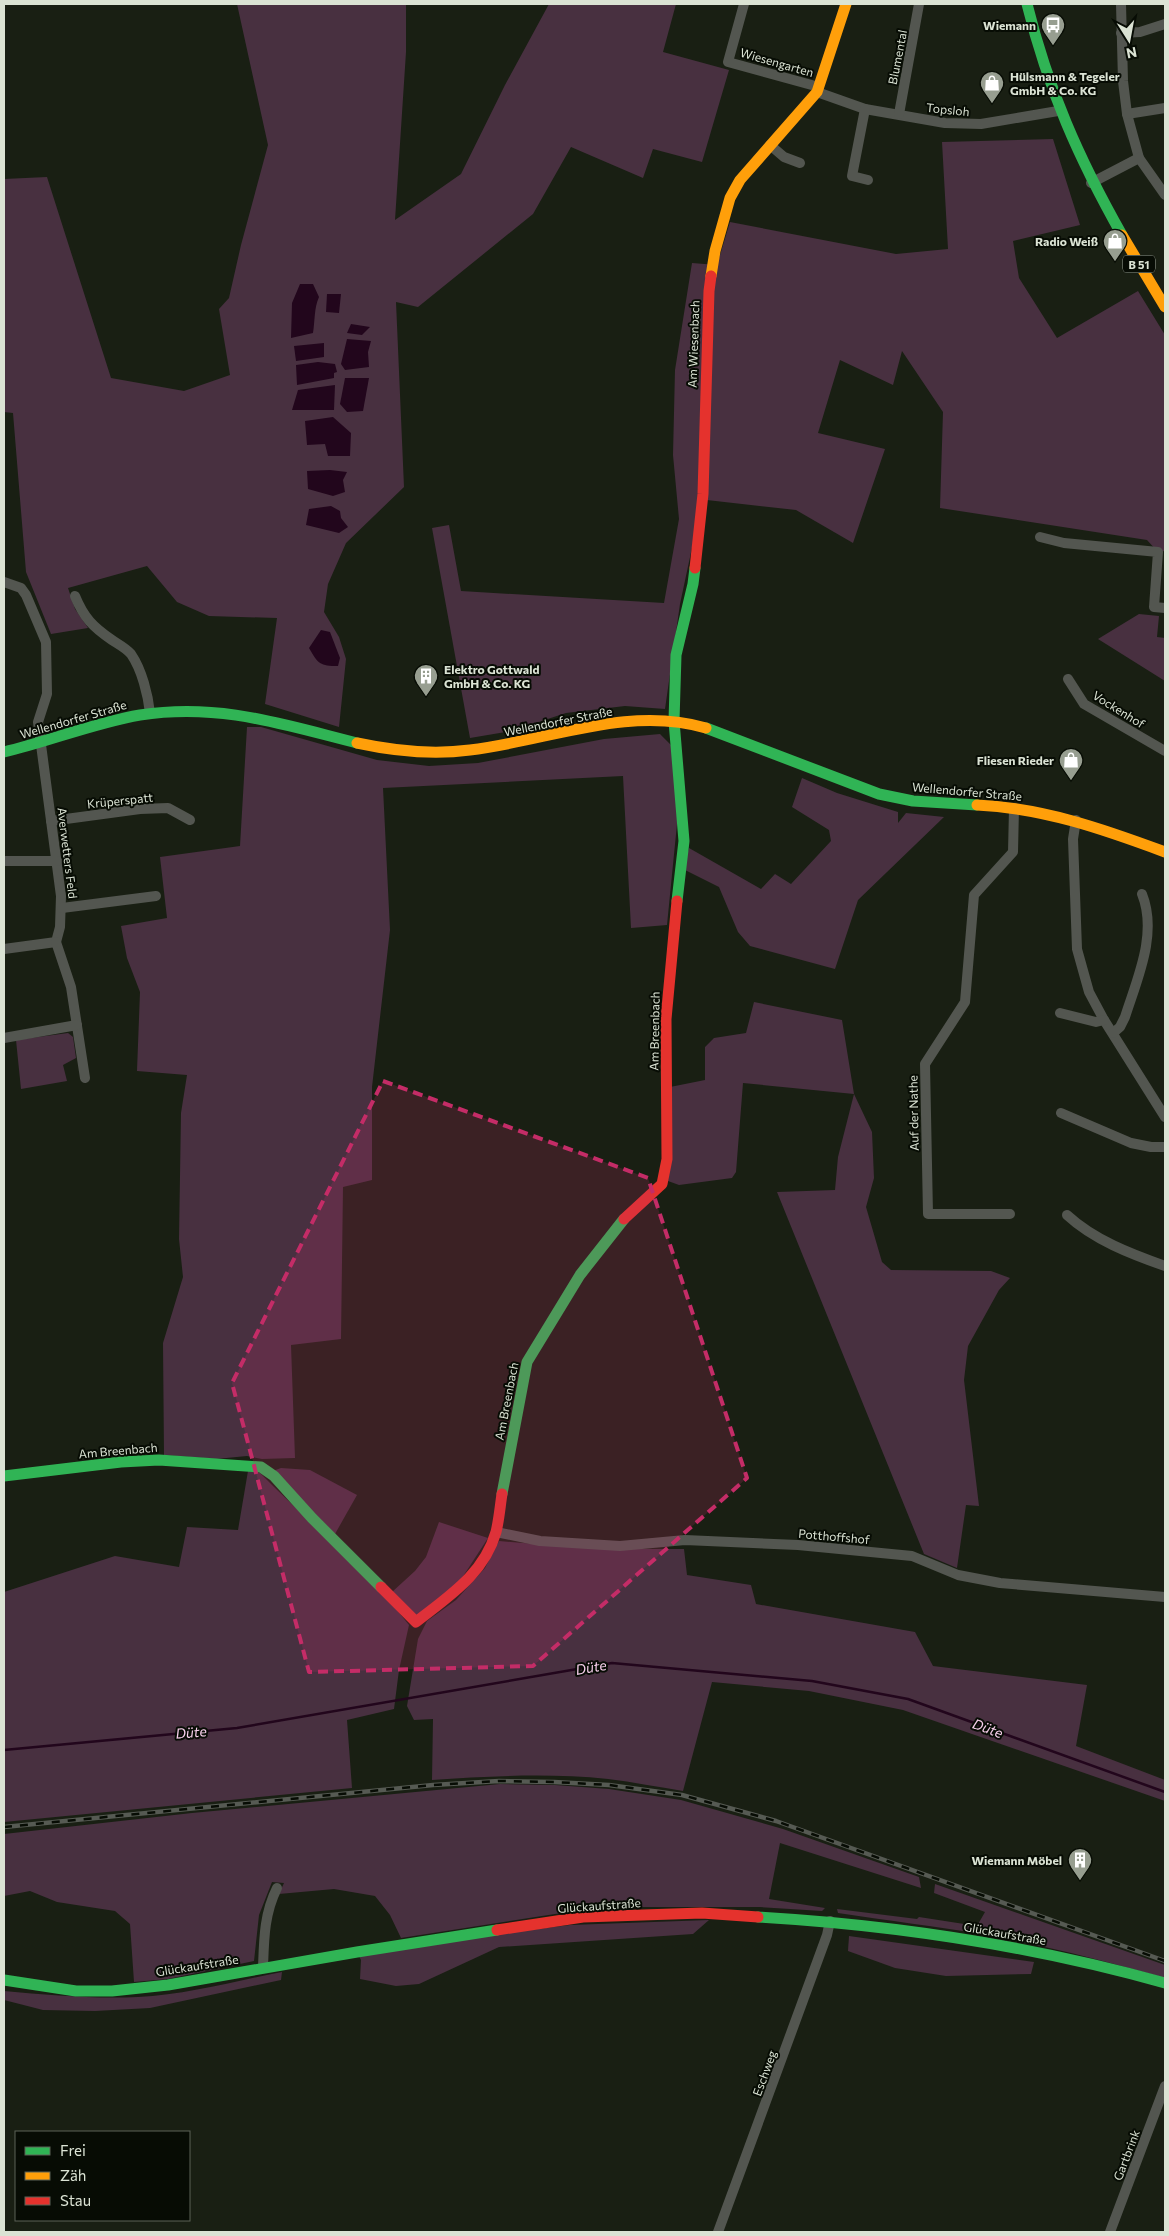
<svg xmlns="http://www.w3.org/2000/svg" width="1169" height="2236" viewBox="0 0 1169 2236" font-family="Commissioner,sans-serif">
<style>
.green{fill:#483040}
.water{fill:#22061c}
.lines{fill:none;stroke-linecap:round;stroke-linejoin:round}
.stream{stroke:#22061c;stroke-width:2.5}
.street{stroke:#535650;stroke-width:10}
.fast{stroke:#30b455;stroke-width:11}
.slow{stroke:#ff9f0a;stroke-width:11}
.jam{stroke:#e5322d;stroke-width:11}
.rail-casing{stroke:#565a53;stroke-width:4.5}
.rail{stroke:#070c04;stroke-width:2.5;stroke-dasharray:8;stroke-linecap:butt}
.marked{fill:#c42c67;fill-opacity:0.2;stroke:#c42c67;stroke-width:4;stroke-dasharray:10 6;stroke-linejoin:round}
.labels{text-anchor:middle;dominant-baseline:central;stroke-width:4;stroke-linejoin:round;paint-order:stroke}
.shield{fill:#070c04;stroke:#9ba296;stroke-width:1}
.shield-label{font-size:11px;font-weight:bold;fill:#dbe3d4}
.poi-label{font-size:12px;font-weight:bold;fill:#dbe3d4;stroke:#070c04;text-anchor:end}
.street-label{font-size:12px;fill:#dbe3d4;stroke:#070c04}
.water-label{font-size:14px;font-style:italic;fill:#f9d0ed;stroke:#070c04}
</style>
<rect width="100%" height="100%" fill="#191f13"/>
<!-- green -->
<g class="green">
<path d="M237 4H406V52L395 220 461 174 505 85 549 4H676L663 52 729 70 702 162 653 149 643 178 571 147 533 214 418 307 396 302 404 487 346 543 328 584 324 612 339 637 346 659 339 727 265 704 277 618 209 616 177 602 147 566 68 588 75 609 88 628 51 634 26 572 13 413 4 412V179L47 177 111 378 184 391 230 375 219 309 229 298 241 245 268 145Z"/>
<path d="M1053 139 1080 225 1013 241 1019 278 1057 338 1138 291 1165 335V551L1158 552 1147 540 940 508 943 412 902 351 893 385 840 360 818 433 885 449 853 543 796 510 698 499 693 543 680 604 665 709 625 706 566 713 511 731 470 738 432 528 449 525 461 591 664 603 679 519 673 455 675 370 692 263 717 265 730 222 896 254 948 249 942 142Z"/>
<path d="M1139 614 1159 616 1157 637 1165 638V681L1098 639Z"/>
<path d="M247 727H261L377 760 429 766 478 763 604 739 660 734 672 746 678 814 667 925 631 928 623 776 383 788 390 930 372 1087V1180L343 1187 341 1339 291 1345 295 1458 262 1459 247 1456 216 1459 164 1455 163 1343 183 1277 179 1239 181 1113 187 1075 137 1071 140 992 127 958 121 926 167 918 160 857 240 846Z"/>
<path d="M802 778 837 793 898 812V823L906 813 944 817 858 900 835 969 750 946 738 932 719 887 683 869 689 848 761 889 775 874 791 884 831 841 829 830 792 807Z"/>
<path d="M754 1002 842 1020 854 1094 872 1132 874 1178 866 1207 882 1262 891 1270 991 1271 1010 1278 999 1290 968 1346 964 1380 979 1506 966 1505 957 1568 924 1554 777 1192 835 1190 838 1157 854 1094 743 1083 736 1172 732 1178 679 1185 668 1181 670 1087 705 1080V1047L714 1038 746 1033Z"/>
<path d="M68 1033 73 1037 76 1058 63 1065 67 1081 21 1089 16 1040Z"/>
<path d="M281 1468 310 1470 357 1495 335 1534 273 1471Z"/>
<path d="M248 1471 260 1473C310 1524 365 1568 409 1625L399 1670 394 1709 347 1720 352 1788 4 1822V1592L115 1556 179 1567 187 1527 238 1530Z"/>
<path d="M439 1522 488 1538 460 1581 415 1617 392 1592 415 1571 426 1557Z"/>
<path d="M499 1541 597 1549H684L687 1575 751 1585 756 1604 915 1632 933 1666 1087 1685 1076 1746 1165 1780V1801L903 1710 809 1691 712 1682 683 1791C658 1787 633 1782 608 1779 549 1773 490 1776 432 1780L433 1719 414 1720 407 1706 418 1639 427 1621 456 1600 485 1568Z"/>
<path d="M500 1784 555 1785 609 1789 681 1800 783 1829 919 1877 921 1888 780 1843 769 1899 825 1908 822 1911 760 1907H600L401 1938 390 1915 375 1896 334 1889 279 1894 284 1883 272 1882 259 1915 254 1961 168 1979 134 1982 130 1924 115 1911 57 1902 30 1891 4 1896V1834L192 1813Z"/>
<path d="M935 1884 1165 1965V1978C1106 1961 1047 1946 986 1935 937 1926 888 1921 838 1913L837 1909 917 1919 919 1917 977 1926 985 1912 934 1893Z"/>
<path d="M709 1920 693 1934 499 1947 419 1984 396 1986 360 1979 361 1960 357 1952 570 1925Z"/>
<path d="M849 1936 1034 1962 1031 1974 946 1976 895 1968 848 1951Z"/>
<path d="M282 1972 281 1980 150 2008 95 2011 43 2010 4 2000V1991C49 1995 93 1999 138 1997 186 1995 235 1981 282 1972Z"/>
</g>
<!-- water -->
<g class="water">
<path d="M300 284H313L319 297C314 308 315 321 313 333L291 338 292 303Z"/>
<path d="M327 294H341L339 313 326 312Z"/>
<path d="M351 324 370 327 362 335 347 333Z"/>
<path d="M347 339 371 341 368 352 369 367 345 370 341 364Z"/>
<path d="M324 343V357L296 361 294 346Z"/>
<path d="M318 362 335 364 337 372 334 373V378L297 385 296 365Z"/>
<path d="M345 378H369L363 411 347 412 340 404Z"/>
<path d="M335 385 334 410H292L298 390Z"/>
<path d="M333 417 351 433 350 456H328L325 444 307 445 305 421Z"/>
<path d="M330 470 347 472 343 480 345 492 333 496 308 489 307 471Z"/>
<path d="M331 506 340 511 341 518 348 527 339 533 306 525 309 509Z"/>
<path d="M321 630 330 632 340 658 338 666C320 666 318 664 309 648Z"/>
</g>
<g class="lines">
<!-- stream -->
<path class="stream" d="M4 1750 237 1728 612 1663 812 1681 908 1699 1165 1792"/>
<!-- street -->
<g class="street">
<path d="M744 4 728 62 819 87"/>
<path d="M1121 4 1123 81 1127 114 1139 158"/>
<path d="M1121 33 1140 32 1165 24"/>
<path d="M817 92 865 109 945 123 981 124 1058 111"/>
<path d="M865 109 852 176 868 180"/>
<path d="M899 114 919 4"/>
<path d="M1127 114 1165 108"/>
<path d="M770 145 784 157 800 163"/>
<path d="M1091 183 1139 158 1165 195"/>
<path d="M1040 537 1064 543 1158 552 1154 607 1165 608"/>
<path d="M4 582 21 588 26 595 46 642 47 694 38 722 61 896 60 927 56 942 4 949"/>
<path d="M75 596C84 618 93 627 112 640 118 644 126 648 131 654 142 670 148 695 150 713"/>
<path d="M1068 679 1084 704 1165 751"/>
<path d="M1076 820 1073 839 1077 949 1089 992 1104 1020 1165 1117"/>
<path d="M51 821 140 809 168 808 190 820"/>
<path d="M4 861H57"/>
<path d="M62 908 156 896"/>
<path d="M56 942 71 987 85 1078"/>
<path d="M1060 1013 1096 1022 1104 1020"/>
<path d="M1113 1033 1120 1027 1125 1017C1137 979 1158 934 1142 894"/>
<path d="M4 1038 77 1025"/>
<path d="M1061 1113 1131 1143 1151 1147H1165"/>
<path d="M1010 1214H928L925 1064 965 1002 974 895 1013 852 1014 808"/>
<path d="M1067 1215C1094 1240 1131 1254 1165 1266"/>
<path d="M496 1532 540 1541 620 1546 685 1540 798 1545 912 1556 958 1575 1000 1583 1165 1597"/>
<path d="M263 1968C264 1940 264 1914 277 1888"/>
<path d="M718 2232 827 1935 830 1921"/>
<path d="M1110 2232 1165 2086"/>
</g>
<!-- fast -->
<g class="fast">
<path d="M1027 4C1048 89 1079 159 1122 235"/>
<path d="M706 728 879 794 913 801 977 805"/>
<path d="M4 752C50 741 94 723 140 715 220 703 281 724 357 743"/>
<path d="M677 901 684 841 674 721 676 655 693 584 695 568"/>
<path d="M4 1476 121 1462 159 1460 261 1467 274 1476 312 1518 381 1587"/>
<path d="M502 1494 527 1362 580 1275 624 1219"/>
<path d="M758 1917C895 1925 1033 1946 1165 1983"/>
<path d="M4 1980 76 1991H112L168 1985 357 1952 497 1930"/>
</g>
<!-- slow -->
<g class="slow">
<path d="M1122 235 1165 307"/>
<path d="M711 276 715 251 730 198 740 180 817 92 846 4"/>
<path d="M357 743C394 751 432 755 470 750 547 741 628 705 706 728"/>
<path d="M977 805C1043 808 1103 829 1165 852"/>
</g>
<!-- jam -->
<g class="jam">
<path d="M695 568 703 494 709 291 711 276"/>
<path d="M624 1219 662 1184 667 1159 666 1019 677 901"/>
<path d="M381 1587 416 1622C449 1596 484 1574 496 1532 499 1520 500 1507 502 1494"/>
<path d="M497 1930 583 1917 702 1913 758 1917"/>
</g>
<!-- rail casing -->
<g class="rail-casing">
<path id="rail" d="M4 1827 433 1785 499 1781 554 1782 609 1785 682 1795 776 1821 1165 1961"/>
</g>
<!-- rail -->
<use href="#rail" class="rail"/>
</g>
<!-- marked area -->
<path class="marked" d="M383 1081 648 1178 747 1478 533 1666 309 1672 232 1383Z"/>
<!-- icons -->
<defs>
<g id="bus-pin" transform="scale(1.25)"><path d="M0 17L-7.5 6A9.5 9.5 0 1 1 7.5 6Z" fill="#979e90" stroke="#070c04"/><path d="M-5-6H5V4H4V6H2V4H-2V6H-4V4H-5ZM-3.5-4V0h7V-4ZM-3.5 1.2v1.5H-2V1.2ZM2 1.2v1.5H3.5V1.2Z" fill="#fff"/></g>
<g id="shop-pin" transform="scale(1.25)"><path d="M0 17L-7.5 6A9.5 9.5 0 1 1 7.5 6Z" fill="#979e90" stroke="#070c04"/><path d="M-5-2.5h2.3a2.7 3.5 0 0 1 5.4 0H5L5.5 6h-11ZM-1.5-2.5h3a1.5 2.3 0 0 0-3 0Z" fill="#fff"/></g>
<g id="building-pin" transform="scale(1.25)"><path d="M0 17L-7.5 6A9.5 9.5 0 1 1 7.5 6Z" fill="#979e90" stroke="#070c04"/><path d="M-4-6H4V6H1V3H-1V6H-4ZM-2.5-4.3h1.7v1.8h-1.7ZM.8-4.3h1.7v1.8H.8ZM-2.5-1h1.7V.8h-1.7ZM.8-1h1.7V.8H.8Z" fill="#fff"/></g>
</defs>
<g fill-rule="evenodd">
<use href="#bus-pin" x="1053" y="25"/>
<use href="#shop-pin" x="992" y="83"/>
<use href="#shop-pin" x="1115" y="241"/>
<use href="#building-pin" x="426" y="676"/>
<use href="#shop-pin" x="1071" y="760"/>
<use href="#building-pin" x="1080" y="1860"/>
</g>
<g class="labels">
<!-- shield labels -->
<rect class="shield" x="1123" y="255.5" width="32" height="17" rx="4"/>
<g class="shield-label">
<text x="1139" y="264">B 51</text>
</g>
<!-- poi labels -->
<g class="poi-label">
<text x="1036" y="25">Wiemann</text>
<text x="1010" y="76" text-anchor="start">Hülsmann &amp; Tegeler<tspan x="1010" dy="14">GmbH &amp; Co. KG</tspan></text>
<text x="1098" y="241">Radio Weiß</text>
<text x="444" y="669" text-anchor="start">Elektro Gottwald<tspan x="444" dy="14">GmbH &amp; Co. KG</tspan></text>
<text x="1054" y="760">Fliesen Rieder</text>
<text x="1062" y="1860">Wiemann Möbel</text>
</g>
<!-- street labels -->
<g class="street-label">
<text transform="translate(897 57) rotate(-79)">Blumental</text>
<text transform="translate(777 62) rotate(16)">Wiesengarten</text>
<text transform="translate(948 109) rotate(6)">Topsloh</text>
<text transform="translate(693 344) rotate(-88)">Am Wiesenbach</text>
<text transform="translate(1119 709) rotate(32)">Vockenhof</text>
<text transform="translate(73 719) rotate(-16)">Wellendorfer Straße</text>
<text transform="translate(558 721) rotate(-11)">Wellendorfer Straße</text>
<text transform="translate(967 791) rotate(5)">Wellendorfer Straße</text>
<text transform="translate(120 800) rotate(-6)">Krüperspatt</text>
<text transform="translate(68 853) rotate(83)">Averwetters Feld</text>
<text transform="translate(654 1031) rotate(-89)">Am Breenbach</text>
<text transform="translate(913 1113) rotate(-91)">Auf der Nathe</text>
<text transform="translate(506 1401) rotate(-79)">Am Breenbach</text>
<text transform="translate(118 1450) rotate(-5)">Am Breenbach</text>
<text transform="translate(834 1536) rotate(5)">Potthoffshof</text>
<text transform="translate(599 1905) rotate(-4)">Glückaufstraße</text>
<text transform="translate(1005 1933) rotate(10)">Glückaufstraße</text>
<text transform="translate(197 1965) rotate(-9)">Glückaufstraße</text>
<text transform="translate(764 2073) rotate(-70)">Eschweg</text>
<text transform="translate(1126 2155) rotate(-69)">Gartbrink</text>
</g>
<!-- water labels -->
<g class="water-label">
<text transform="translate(591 1667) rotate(-10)">Düte</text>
<text transform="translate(988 1728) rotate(20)">Düte</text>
<text transform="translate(191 1732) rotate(-5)">Düte</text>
</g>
</g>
<!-- border -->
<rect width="1169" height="2236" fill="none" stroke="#dbe3d4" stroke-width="10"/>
<!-- legend -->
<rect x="15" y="2131" width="175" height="90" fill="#070c04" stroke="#5c6257"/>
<rect x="25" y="2147" width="25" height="8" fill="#30b455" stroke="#5c6257"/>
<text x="60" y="2156" font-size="15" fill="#dbe3d4">Frei</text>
<rect x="25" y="2172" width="25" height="8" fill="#ff9f0a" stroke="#5c6257"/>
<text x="60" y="2181" font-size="15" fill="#dbe3d4">Zäh</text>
<rect x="25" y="2197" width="25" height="8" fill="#e5322d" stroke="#5c6257"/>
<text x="60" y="2206" font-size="15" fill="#dbe3d4">Stau</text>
<!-- north arrow -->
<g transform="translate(1129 40) rotate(169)" stroke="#070c04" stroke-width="4" paint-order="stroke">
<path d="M0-4L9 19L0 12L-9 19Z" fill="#dbe3d4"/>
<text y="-8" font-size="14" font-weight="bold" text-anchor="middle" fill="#dbe3d4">N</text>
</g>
</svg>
